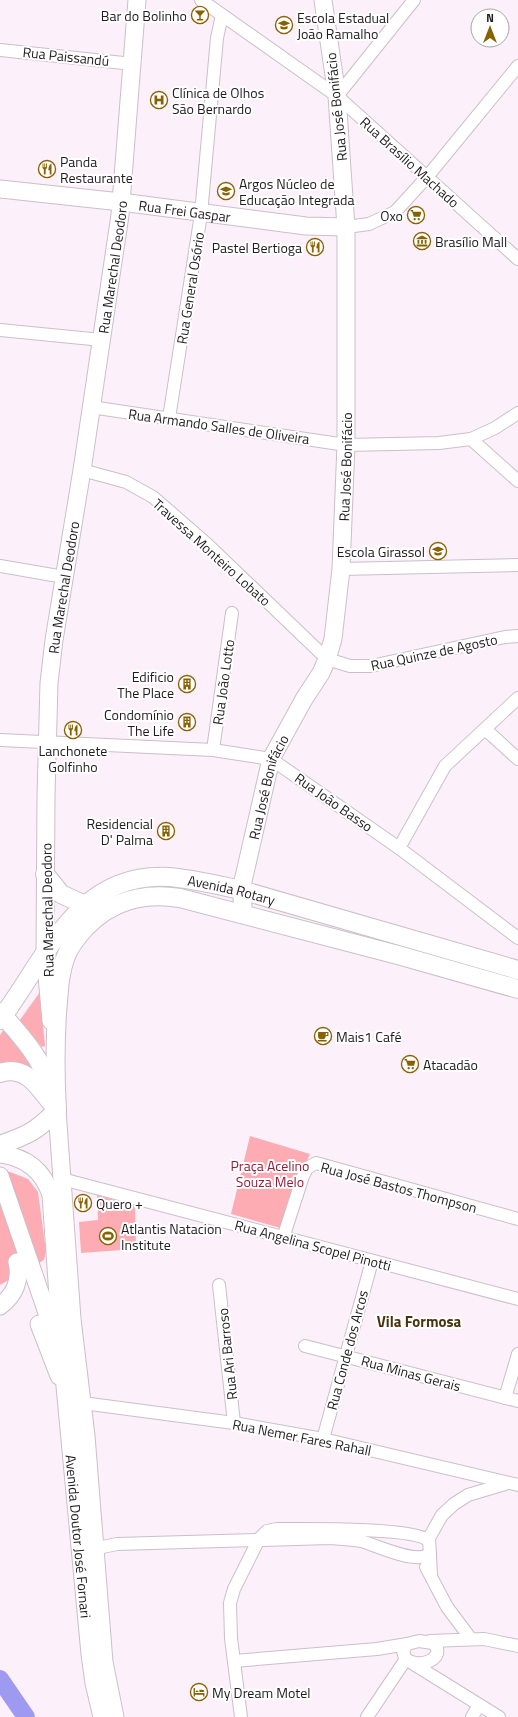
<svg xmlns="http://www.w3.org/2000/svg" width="518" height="1717" viewBox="0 0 518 1717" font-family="'Titillium Web',sans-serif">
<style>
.green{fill:#fcacb2}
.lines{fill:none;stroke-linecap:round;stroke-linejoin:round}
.river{stroke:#9f9af1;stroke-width:18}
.street-casing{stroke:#cbbfc9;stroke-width:14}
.secondary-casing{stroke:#cbbfc9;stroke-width:19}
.primary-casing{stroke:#cbbfc9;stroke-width:20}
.street{stroke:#fff;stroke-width:12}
.secondary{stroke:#fff;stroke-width:17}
.primary{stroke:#fff;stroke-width:18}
.labels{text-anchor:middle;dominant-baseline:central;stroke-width:4;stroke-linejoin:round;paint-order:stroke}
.poi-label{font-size:14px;fill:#201b1f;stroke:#fff;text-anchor:start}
.street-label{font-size:14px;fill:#201b1f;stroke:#fff}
.park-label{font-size:14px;fill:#951d38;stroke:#fff}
.neighbourhood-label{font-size:15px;font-weight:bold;fill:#47340d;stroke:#fff}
</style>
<rect width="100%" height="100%" fill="#fcf0fb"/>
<!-- green -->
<g class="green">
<path d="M40 992 45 1046 42 1047 20 1020Z"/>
<path d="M5 1028 40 1076C28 1068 16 1058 0 1063V1035Z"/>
<path d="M250 1136 310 1154 291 1196 284 1229 231 1214Z"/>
<path d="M0 1171 10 1172 28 1179 38 1192 46 1251 44 1260 0 1285Z"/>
<path d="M97 1195 135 1206 136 1249 81 1253 79 1222 98 1220Z"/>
</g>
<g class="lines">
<!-- river -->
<path class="river" d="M0 1679 26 1717"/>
<!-- street casing -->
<g class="street-casing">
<g id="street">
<path d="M201 0 337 96 518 259"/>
<path d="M0 50 133 64"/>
<path d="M337 96 414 0"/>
<path d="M346 227 369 224 395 212 427 177 518 66"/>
<path d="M0 330 102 340"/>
<path d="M91 407 346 445 439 443 471 439 495 428 518 413"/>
<path d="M169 418 201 214 217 38 222 15"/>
<path d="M471 439 518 481"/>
<path d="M82 470 126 482 153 497 207 544 327 659 350 666H371L505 637 518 636"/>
<path d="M0 566 64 577"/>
<path d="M341 569 518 565"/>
<path d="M485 729 518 759"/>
<path d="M0 740 213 750 271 759 399 848 518 938"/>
<path d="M213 750 232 613"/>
<path d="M399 848 445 766 518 698"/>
<path d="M62 1179 518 1299"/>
<path d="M283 1238 303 1176 307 1168 316 1163 518 1219"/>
<path d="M219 1285 234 1423"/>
<path d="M305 1346 518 1401"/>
<path d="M505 1398 518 1354"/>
<path d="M75 1402 234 1423 323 1439 518 1485"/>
<path d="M323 1439 372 1261"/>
<path d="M88 1550 117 1544 329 1538C340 1539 350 1539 361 1541 376 1545 418 1566 430 1553"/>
<path d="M426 1567 447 1607 471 1639"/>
<path d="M431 1574 429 1538 442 1515 454 1504 468 1495 505 1484"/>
<path d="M419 1641 433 1643C449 1658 417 1671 405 1658L403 1651 407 1644Z"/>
<path d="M430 1641 484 1639 518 1646"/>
<path d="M234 1661 377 1649 407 1644"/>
<path d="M412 1663 499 1717"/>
<path d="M241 1717 231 1638 230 1603 234 1589 259 1539 267 1531 277 1529C302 1529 416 1527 429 1541"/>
<path d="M367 1717 406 1659"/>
<path d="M472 1717 479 1705"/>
</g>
</g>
<!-- secondary casing -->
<g class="secondary-casing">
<g id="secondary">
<path id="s1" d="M0 189 121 202 306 226 346 227"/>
<path id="s2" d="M244 915 241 890 271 759 304 699 321 673 327 659 333 639 341 569 346 445V227L337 96 323 0"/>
<path id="s3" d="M51 1021 45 953 46 796 49 683 54 640 82 470 120 215 137 0"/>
<path d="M57 1110 72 1319 86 1436 104 1662 115 1717"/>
<path id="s4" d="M0 1154C25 1157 43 1170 51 1195L62 1354 90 1654 94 1683 102 1717"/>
<path d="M0 1176 55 1336"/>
<path d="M0 1306C15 1295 21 1279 17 1262"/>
<path d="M39 1324 59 1376"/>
</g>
</g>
<!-- primary casing -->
<g class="primary-casing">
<g id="primary">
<path d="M45 874 61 894 85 905"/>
<path d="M0 1012C22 1037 39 1055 51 1087"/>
<path id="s5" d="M0 1020C46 959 77 871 169 877 193 879 217 885 241 890L518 970"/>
<path d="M0 1073C26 1064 39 1088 53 1105"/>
<path d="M57 1110C55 1077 55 1046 57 1013 59 993 59 974 66 956 70 945 78 936 85 928 111 901 142 892 180 898L398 955 518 989"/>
<path d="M0 1145C28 1135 37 1131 57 1110"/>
</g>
</g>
<!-- street -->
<use href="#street" class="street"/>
<!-- secondary -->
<use href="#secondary" class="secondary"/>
<!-- primary -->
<use href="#primary" class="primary"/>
</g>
<!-- icons -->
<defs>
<g id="bar-ring" transform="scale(0.9)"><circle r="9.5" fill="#fff" stroke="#886100" stroke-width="1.5"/><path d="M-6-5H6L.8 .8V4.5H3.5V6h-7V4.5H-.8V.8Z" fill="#886100"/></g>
<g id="school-ring" transform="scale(0.9)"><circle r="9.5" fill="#fff" stroke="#886100" stroke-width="1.5"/><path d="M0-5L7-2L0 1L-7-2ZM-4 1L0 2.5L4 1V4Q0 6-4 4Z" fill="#886100"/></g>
<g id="hospital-ring" transform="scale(0.9)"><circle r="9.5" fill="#fff" stroke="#886100" stroke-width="1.5"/><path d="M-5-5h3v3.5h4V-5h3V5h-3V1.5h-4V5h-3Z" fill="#886100"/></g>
<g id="restaurant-ring" transform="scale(0.9)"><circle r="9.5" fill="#fff" stroke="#886100" stroke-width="1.5"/><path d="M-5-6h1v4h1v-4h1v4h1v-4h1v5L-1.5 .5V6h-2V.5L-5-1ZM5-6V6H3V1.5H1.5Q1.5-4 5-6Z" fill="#886100"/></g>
<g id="supermarket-ring" transform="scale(0.9)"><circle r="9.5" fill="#fff" stroke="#886100" stroke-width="1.5"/><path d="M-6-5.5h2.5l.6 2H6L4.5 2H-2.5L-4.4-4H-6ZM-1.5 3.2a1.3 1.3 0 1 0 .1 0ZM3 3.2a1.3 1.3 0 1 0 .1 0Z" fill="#886100"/></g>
<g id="museum-ring" transform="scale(0.9)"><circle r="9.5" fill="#fff" stroke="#886100" stroke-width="1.5"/><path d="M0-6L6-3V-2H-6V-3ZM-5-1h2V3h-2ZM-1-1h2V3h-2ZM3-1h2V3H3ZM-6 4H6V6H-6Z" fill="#886100"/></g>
<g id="building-ring" transform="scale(0.9)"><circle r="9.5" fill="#fff" stroke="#886100" stroke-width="1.5"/><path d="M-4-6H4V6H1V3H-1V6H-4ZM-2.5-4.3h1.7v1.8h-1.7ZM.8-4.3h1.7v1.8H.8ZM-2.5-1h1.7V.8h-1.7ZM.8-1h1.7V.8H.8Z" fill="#886100"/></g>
<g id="cafe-ring" transform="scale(0.9)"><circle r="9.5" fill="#fff" stroke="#886100" stroke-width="1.5"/><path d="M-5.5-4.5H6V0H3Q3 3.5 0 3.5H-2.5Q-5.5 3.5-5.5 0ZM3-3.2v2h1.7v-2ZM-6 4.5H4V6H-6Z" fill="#886100"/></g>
<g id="stadium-ring" transform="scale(0.9)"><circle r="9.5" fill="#fff" stroke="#886100" stroke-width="1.5"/><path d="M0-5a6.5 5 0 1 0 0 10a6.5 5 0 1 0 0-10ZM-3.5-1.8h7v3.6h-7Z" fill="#886100"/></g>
<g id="hotel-ring" transform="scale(0.9)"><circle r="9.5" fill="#fff" stroke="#886100" stroke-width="1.5"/><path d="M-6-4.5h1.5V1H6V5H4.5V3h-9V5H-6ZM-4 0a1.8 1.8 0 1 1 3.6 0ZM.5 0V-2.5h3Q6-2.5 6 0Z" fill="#886100"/></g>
</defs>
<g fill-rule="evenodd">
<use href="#bar-ring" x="200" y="15"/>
<use href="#school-ring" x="284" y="25"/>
<use href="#hospital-ring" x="159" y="100"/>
<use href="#restaurant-ring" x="47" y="169"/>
<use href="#school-ring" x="226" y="191"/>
<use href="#supermarket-ring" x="416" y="215"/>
<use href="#museum-ring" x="422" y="241"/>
<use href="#restaurant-ring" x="315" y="247"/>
<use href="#school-ring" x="438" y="551"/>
<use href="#building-ring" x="187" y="684"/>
<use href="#building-ring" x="187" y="722"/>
<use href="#restaurant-ring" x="73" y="730"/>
<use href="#building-ring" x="166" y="831"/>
<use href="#cafe-ring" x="323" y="1036"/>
<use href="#supermarket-ring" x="410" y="1064"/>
<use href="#restaurant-ring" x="83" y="1203"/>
<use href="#stadium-ring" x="108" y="1236"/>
<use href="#hotel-ring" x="199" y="1692"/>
</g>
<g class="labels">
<!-- poi labels -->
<g class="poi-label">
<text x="187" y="15" text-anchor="end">Bar do Bolinho</text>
<text x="297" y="17">Escola Estadual<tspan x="297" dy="16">João Ramalho</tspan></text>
<text x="172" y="92">Clínica de Olhos<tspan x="172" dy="16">São Bernardo</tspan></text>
<text x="60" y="161">Panda<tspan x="60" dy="16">Restaurante</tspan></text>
<text x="239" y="183">Argos Núcleo de<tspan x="239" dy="16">Educação Integrada</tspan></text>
<text x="403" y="215" text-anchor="end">Oxo</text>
<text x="435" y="241">Brasílio Mall</text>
<text x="302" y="247" text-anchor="end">Pastel Bertioga</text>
<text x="425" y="551" text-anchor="end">Escola Girassol</text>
<text x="174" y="676" text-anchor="end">Edificio<tspan x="174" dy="16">The Place</tspan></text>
<text x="174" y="714" text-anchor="end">Condomínio<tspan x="174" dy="16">The Life</tspan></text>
<text x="73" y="750" text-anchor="middle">Lanchonete<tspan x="73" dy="16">Golfinho</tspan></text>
<text x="153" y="823" text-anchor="end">Residencial<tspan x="153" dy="16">D' Palma</tspan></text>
<text x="336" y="1036">Mais1 Café</text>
<text x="423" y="1064">Atacadão</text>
<text x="96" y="1203">Quero +</text>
<text x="121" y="1228">Atlantis Natacion<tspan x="121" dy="16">Institute</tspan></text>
<text x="212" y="1692">My Dream Motel</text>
</g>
<!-- street labels -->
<g class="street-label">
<text transform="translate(66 56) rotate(6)">Rua Paissandú</text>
<text transform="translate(336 107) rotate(-96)">Rua José Bonifácio</text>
<text transform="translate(410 162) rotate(42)">Rua Brasílio Machado</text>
<text stroke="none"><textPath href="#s1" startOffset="186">Rua Frei Gaspar</textPath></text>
<text stroke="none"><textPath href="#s3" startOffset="759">Rua Marechal Deodoro</textPath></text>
<text transform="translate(190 288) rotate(-81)">Rua General Osório</text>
<text transform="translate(219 426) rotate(8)">Rua Armando Salles de Oliveira</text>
<text stroke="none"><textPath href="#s2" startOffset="468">Rua José Bonifácio</textPath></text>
<text transform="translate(212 552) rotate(42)">Travessa Monteiro Lobato</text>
<text stroke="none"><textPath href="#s3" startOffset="435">Rua Marechal Deodoro</textPath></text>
<text transform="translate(434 652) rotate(-12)">Rua Quinze de Agosto</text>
<text transform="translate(223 682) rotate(-82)">Rua João Lotto</text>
<text stroke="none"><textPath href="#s2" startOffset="132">Rua José Bonifácio</textPath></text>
<text transform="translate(334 802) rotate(35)">Rua João Basso</text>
<text stroke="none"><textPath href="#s5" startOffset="298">Avenida Rotary</textPath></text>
<text transform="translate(47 910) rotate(-91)">Rua Marechal Deodoro</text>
<text transform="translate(399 1187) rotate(15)">Rua José Bastos Thompson</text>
<text transform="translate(313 1245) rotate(15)">Rua Angelina Scopel Pinotti</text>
<text transform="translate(347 1350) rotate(-75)">Rua Conde dos Arcos</text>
<text transform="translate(227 1354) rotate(-96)">Rua Ari Barroso</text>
<text transform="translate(411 1373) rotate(15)">Rua Minas Gerais</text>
<text transform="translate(302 1437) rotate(11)">Rua Nemer Fares Rahall</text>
<text stroke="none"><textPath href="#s4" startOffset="412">Avenida Doutor José Fornari</textPath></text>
</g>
<!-- park labels -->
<g class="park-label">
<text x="270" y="1165">Praça Acelino<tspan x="270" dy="16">Souza Melo</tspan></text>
</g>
<!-- neighbourhood labels -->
<g class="neighbourhood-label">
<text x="419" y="1321">Vila Formosa</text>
</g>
</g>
<!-- north arrow -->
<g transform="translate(490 28)"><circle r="19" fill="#ffffff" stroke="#a6a4a5"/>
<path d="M0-3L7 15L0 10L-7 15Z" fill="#886100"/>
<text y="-6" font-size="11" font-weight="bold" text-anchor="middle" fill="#201b1f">N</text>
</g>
</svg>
